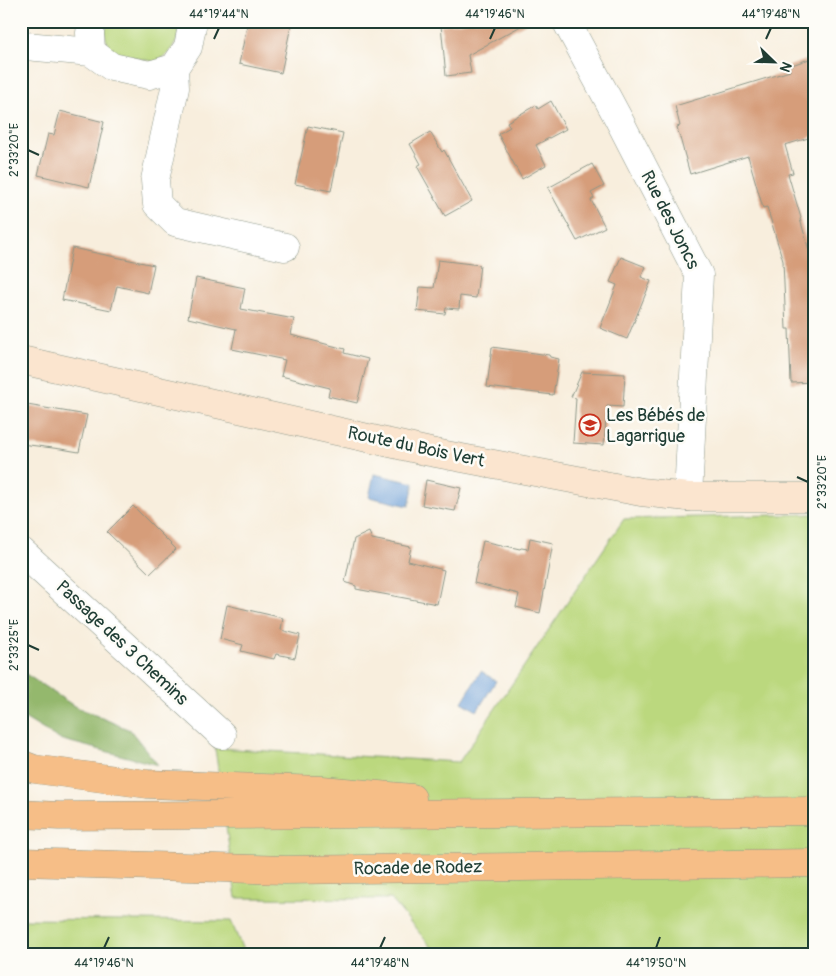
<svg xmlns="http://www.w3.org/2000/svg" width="836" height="976" viewBox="0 0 836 976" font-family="Pangolin,sans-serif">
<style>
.green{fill:#bbd87e;stroke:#6d8a59}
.forest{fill:#94b86d;stroke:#5a7a50}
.water{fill:#6c9ed7;stroke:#466e86}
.building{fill:#d69d7a}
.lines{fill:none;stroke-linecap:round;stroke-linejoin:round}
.street-casing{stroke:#8c9688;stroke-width:29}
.secondary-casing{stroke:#8c9688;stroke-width:29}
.highway-casing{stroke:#8c9688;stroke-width:29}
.street{stroke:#fff;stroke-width:28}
.secondary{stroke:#fbe5cf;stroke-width:28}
.highway{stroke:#f6be87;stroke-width:28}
.ticks{fill:none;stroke:#1f3d34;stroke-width:2}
.labels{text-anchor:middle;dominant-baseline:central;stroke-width:5;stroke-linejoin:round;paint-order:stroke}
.street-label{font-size:18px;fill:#1f3d34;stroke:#fdfcf7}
.poi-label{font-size:18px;fill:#1f3d34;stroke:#fdfcf7;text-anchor:start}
.neatline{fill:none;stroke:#1f3d34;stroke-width:2}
.ticks-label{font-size:12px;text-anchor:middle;fill:#1f3d34}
</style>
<rect width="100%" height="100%" fill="#fdfcf7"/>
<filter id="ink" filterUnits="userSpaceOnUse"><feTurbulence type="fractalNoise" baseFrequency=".02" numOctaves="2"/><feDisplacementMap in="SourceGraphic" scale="10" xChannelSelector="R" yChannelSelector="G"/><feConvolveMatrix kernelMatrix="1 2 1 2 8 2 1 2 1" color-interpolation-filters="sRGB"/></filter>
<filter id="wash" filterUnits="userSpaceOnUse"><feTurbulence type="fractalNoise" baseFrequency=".0096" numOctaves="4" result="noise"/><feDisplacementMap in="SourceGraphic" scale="20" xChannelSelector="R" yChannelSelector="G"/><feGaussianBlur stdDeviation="1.12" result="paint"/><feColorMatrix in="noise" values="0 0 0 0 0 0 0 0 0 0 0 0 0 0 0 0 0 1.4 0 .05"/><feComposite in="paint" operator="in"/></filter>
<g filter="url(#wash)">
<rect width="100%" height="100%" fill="#f8eedd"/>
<!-- green -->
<g class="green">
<path d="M106 21H180L177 41 166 56 155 62 113 53C106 43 103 33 106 21Z"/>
<path d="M815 514V954L438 955 391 899 236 898 215 748 459 762 624 519Z"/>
<path d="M21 919 231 921 245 955H21Z"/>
</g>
<!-- forest -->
<path class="forest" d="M21 671 74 706 130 730 158 765 59 739 21 716Z"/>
<!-- water -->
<g class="water">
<path d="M374 474 414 483 409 506 369 497Z"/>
<path d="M481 671 496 681 477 711 462 702Z"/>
</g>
<g id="blocks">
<!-- building -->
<g class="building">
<path d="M248 21H292L281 73 239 64Z"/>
<path d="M475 21H530L468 55 471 73 446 76 441 25Z"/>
<path d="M815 57V136L785 145 793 173 788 174 801 218 800 219 815 271V382L791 383 789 329H786L783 261 767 207 763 208 748 156 690 174 677 127 680 126 675 106 790 71 789 66Z"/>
<path d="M551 101 566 129 536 145 546 165 522 179 498 134 510 127 507 122 536 105 538 109Z"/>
<path d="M60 111 104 122 89 187 38 175 48 134 54 135Z"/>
<path d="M308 126 343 133 331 191 295 184Z"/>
<path d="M430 132 442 152 444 150 472 201 445 216 417 166 421 164 410 144Z"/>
<path d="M592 164 604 186 591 193 594 198 591 200 605 227 577 241 548 188Z"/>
<path d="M72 248 154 265 148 293 117 286 111 310 62 300Z"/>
<path d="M621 257 646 267 641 277 651 281 627 339 600 328 617 285 610 282Z"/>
<path d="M438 260 480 265 476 298 460 296 459 309 446 308 445 314 417 311 420 287 434 288Z"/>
<path d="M196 278 245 288 241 309 294 319 291 335 345 349 344 353 368 359 357 403 328 396 330 388 281 376 285 360 232 349 236 329 188 318Z"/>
<path d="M492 347 549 355 550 357 559 359 553 395 487 387Z"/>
<path d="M582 372 625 374 623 407 607 406 604 445 573 443 576 398 571 397Z"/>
<path d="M21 404 87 415 79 452 61 449 21 444Z"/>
<path d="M426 480 461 488 455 511 422 505Z"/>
<path d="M133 506 176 549 150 574 107 532Z"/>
<path d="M369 532 372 539 411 547 408 561 444 570 437 604 356 589V586L345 582 354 539Z"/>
<path d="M530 538 553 543 540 613 516 607 519 594 474 583 483 541 520 549 521 548 528 549Z"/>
<path d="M227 605 283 618 281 630 300 635 295 658 276 654 274 659 241 651 243 645 220 639Z"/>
</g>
</g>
</g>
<g filter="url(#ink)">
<use href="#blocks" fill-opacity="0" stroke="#8c9688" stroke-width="1"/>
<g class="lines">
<!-- street casing -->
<g class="street-casing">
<g id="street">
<path d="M566 21 617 116 699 275 688 497"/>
<path d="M21 48 26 46 91 52 112 67 149 75 174 68 188 47 193 21"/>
<path d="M91 52 90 33 92 21"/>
<path d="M174 68 175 88 155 180 157 204 175 222 285 247"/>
<path d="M21 551 222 735"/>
</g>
</g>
<!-- secondary casing -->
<g class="secondary-casing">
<path id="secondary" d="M21 360 430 452 641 492 688 497H815"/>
</g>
<!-- highway casing -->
<g class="highway-casing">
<g id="highway">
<path d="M21 764 34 769 147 784 322 790 412 798"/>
<path d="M21 814 59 816 815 811"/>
<path d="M21 862 285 870 815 863"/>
</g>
</g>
<!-- street -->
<use href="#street" class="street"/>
<!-- secondary -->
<use href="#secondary" class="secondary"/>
<!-- highway -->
<use href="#highway" class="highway"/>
</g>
</g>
<!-- ticks -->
<path class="ticks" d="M214 39 219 28M490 39 495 28M766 39 771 28M28 150 39 155M797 477 808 482M28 645 39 650M104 948 109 937M380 948 385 937M656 948 660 937"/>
<!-- icons -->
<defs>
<g id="school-ring" transform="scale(1.125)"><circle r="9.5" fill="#fdfcf7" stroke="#c8321e" stroke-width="1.5"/><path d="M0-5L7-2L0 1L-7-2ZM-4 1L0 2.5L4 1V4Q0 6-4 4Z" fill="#c8321e"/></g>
</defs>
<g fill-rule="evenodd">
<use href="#school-ring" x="590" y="425"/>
</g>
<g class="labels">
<!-- street labels -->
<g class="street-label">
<text transform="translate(670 220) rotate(63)">Rue des Joncs</text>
<text transform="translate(416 447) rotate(12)">Route du Bois Vert</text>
<text transform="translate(122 643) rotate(43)">Passage des 3 Chemins</text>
<text transform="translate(418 868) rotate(-1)">Rocade de Rodez</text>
</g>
<!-- poi labels -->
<g class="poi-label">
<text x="606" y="415">Les Bébés de<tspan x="606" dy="21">Lagarrigue</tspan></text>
</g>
</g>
<!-- margin -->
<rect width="836" height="976" fill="none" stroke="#fdfcf7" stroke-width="55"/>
<!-- north arrow -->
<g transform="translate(774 62) rotate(113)" stroke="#fdfcf7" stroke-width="4" paint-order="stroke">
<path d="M0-4L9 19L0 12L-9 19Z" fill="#1f3d34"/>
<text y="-8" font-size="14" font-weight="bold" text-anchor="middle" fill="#1f3d34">N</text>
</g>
<rect x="28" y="28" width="780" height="920" class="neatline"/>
<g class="ticks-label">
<text x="219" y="18">44°19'44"N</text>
<text x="495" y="18">44°19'46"N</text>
<text x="771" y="18">44°19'48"N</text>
<text transform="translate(14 150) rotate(-90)" y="4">2°33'20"E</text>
<text transform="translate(822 482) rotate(-90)" y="4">2°33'20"E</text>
<text transform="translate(14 645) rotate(-90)" y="4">2°33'25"E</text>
<text x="104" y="967">44°19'46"N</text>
<text x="380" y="967">44°19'48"N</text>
<text x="656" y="967">44°19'50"N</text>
</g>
</svg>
